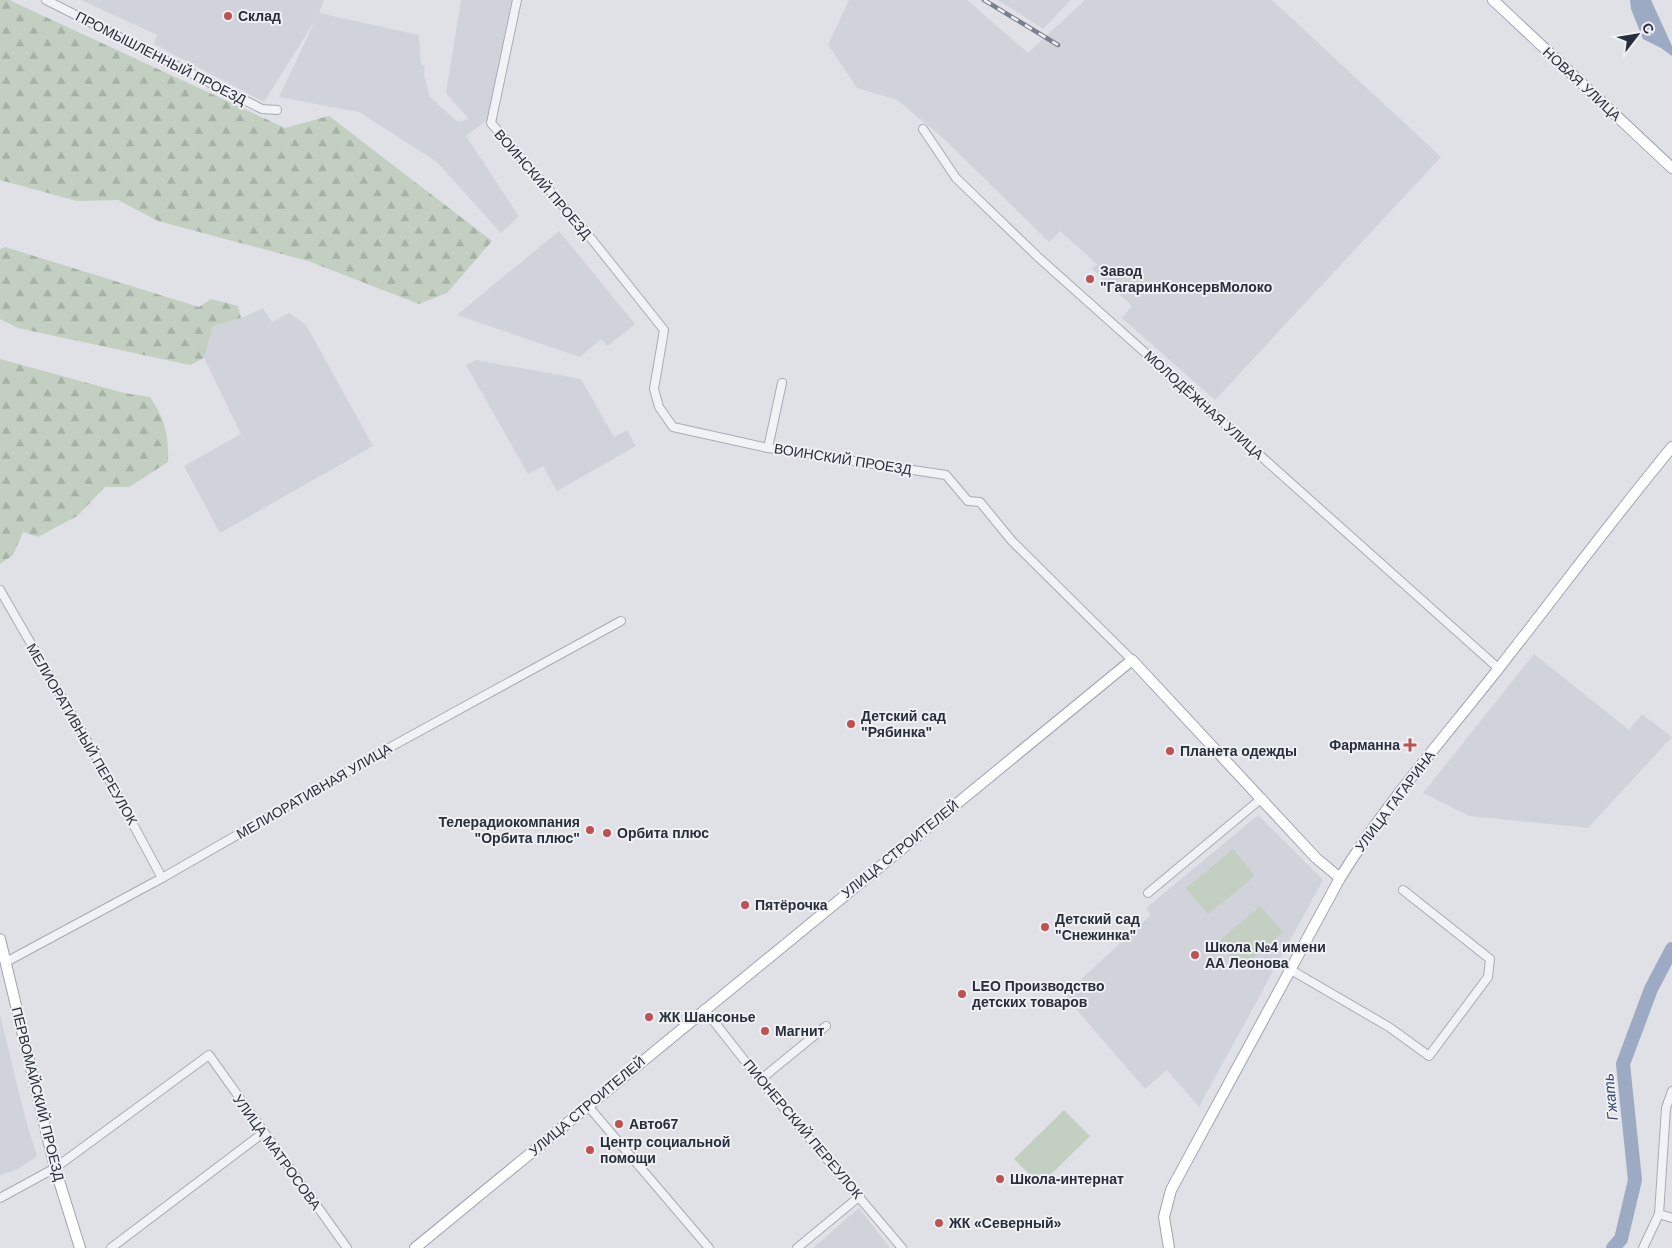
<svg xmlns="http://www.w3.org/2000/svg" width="1672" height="1248" viewBox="0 0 1672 1248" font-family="Arial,sans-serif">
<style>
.built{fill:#d1d3db}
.forest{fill:url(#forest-firs)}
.pitch{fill:#c2cfc1}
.water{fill:#9daac3}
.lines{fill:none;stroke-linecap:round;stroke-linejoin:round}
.river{stroke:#9daac3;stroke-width:14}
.minor-casing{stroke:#a8abb3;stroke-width:10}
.major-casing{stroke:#9fa4b1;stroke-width:12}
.minor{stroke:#f1f2f5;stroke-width:8}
.major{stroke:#fff;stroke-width:10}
.rail-casing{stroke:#7a7f8e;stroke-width:4.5}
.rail{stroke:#eef0f4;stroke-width:2.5;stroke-dasharray:8;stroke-linecap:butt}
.poi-dot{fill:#be5152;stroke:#eef0f4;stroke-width:2}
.labels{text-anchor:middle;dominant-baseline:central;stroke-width:4;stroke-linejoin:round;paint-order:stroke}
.poi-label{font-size:14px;font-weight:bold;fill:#292e3b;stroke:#eef0f4;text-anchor:start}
.street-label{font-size:14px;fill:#292e3b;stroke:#eef0f4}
.water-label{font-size:15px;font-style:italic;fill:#38486b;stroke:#eef0f4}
</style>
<defs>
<pattern id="forest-firs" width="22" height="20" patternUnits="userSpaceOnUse" patternTransform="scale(1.25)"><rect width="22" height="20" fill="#c2cfc1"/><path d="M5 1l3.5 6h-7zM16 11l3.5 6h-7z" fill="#a7b2a7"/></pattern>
</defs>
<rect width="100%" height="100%" fill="#dfe1e6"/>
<!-- built -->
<g class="built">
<path d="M81 0H324L319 13 419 35 421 64 425 66 424 75 430 97 458 122 469 119 446 93 461 0H512L487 120 466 136 519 216 501 233 437 162 359 112 279 97 316 19 264 102 154 44 157 35Z"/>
<path d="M849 0H967L1028 53 1085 0H1272L1441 157 1215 400 1122 318 1132 306 1092 269 1097 264 1060 231 1049 242 942 137 897 100 857 88 828 45Z"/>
<path d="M998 0H1071L1043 29Z"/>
<path d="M559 231 635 324 608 346 601 339 580 357 457 315Z"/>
<path d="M263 308 272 322 289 313 306 325 373 446 220 533 184 466 241 434 204 358 213 326 241 318Z"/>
<path d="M476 360 581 379 614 437 627 430 636 446 557 491 543 466 528 474 466 365Z"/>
<path d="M1534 654 1629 730 1642 714 1672 737 1588 828 1469 816 1423 793Z"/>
<path d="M1258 815 1323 880 1199 1107 1167 1070 1145 1089 1064 995 1151 915 1146 908Z"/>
<path d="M0 1015 25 1117 37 1156 18 1169 0 1175Z"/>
<path d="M859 1208 890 1248H813Z"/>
</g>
<!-- forest -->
<g class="forest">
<path d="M0 0H9L285 128 329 116 492 241 447 293 419 304 308 261 158 221 118 200 77 201 0 180Z"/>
<path d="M5 247 199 307 211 299 238 306 241 318 213 326 204 358 190 365 18 328 0 319V249Z"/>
<path d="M0 359 124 393 150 397C165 419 169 435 168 462L129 487H105L77 516 38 537 23 532 13 555 0 564Z"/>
</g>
<!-- pitch -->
<g class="pitch">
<path d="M1233 849 1255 876 1208 914 1186 888Z"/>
<path d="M1260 906 1283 932 1241 968 1218 942Z"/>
<path d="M1064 1110 1090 1136 1040 1185 1014 1159Z"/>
</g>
<!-- water -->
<path class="water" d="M1630 0H1651L1672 46V56L1661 48 1643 39 1631 9Z"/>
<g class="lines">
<!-- river -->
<path class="river" d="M1613 1248 1621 1239 1635 1180 1623 1064 1651 989 1672 949"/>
<!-- minor casing -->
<g class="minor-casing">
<g id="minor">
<path d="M46 0 262 109 277 110"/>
<path d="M517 0 491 123 586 232 664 330 654 389 659 407 673 427 768 448 946 475 968 501 980 502 1012 541 1132 660"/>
<path d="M923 129 956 178 1038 257 1498 668"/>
<path d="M768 448 782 383"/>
<path d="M0 590 105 772 162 878"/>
<path d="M1148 893 1262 798"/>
<path d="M6 962 162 878 396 744 621 621"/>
<path d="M1291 970 1389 1027 1429 1056 1488 977 1490 959 1403 890"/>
<path d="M704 1009 760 1080 902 1248"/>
<path d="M760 1080 826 1026"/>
<path d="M588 1106 709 1248"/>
<path d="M0 1198 55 1168 209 1055 347 1248"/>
<path d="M1659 1214 1672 1218"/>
<path d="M111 1248 263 1133"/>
<path d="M797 1248 860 1196"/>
<path d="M1643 1248 1659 1214 1666 1108 1672 1091"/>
</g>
</g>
<!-- major casing -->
<g class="major-casing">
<g id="major">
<path d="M1493 0 1672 168"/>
<path d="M0 939 55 1168 80 1248"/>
<path d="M415 1248 1132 660 1316 858 1340 878"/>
<path d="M1169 1248 1164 1217 1171 1190 1340 878C1385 805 1442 740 1495 673 1554 598 1611 521 1672 447"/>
</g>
</g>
<!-- minor -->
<use href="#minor" class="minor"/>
<!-- major -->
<use href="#major" class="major"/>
<!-- rail casing -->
<g class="rail-casing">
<path id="rail" d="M984 0 1058 45"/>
</g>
<!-- rail -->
<use href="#rail" class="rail"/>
</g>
<!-- markers -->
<g class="poi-dot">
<circle cx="228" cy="16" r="5"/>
<circle cx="1090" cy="279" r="5"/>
<circle cx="851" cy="724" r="5"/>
<path d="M1407.5 737.5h5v5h5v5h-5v5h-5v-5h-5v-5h5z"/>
<circle cx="1170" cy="751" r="5"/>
<circle cx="590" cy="830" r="5"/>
<circle cx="607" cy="833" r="5"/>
<circle cx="745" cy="905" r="5"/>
<circle cx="1045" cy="927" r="5"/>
<circle cx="1195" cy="955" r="5"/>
<circle cx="962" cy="994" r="5"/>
<circle cx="649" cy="1017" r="5"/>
<circle cx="765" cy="1031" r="5"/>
<circle cx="619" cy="1124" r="5"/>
<circle cx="590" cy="1150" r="5"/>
<circle cx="1000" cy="1179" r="5"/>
<circle cx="939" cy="1223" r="5"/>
</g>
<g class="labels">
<!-- poi labels -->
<g class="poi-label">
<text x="238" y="16">Склад</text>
<text x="1100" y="271">Завод<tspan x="1100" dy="16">"ГагаринКонсервМолоко</tspan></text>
<text x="861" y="716">Детский сад<tspan x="861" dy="16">"Рябинка"</tspan></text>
<text x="1400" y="745" text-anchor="end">Фарманна</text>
<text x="1180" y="751">Планета одежды</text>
<text x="580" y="822" text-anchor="end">Телерадиокомпания<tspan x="580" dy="16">"Орбита плюс"</tspan></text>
<text x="617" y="833">Орбита плюс</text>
<text x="755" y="905">Пятёрочка</text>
<text x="1055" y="919">Детский сад<tspan x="1055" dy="16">"Снежинка"</tspan></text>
<text x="1205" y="947">Школа №4 имени<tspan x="1205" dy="16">АА Леонова</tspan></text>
<text x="972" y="986">LEO Производство<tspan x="972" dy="16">детских товаров</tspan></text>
<text x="659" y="1017">ЖК Шансонье</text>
<text x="775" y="1031">Магнит</text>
<text x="629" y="1124">Авто67</text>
<text x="600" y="1142">Центр социальной<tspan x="600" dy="16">помощи</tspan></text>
<text x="1010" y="1179">Школа-интернат</text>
<text x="949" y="1223">ЖК «Северный»</text>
</g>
<!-- street labels -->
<g class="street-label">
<text transform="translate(161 58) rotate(27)">ПРОМЫШЛЕННЫЙ ПРОЕЗД</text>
<text transform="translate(1582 84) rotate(43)">НОВАЯ УЛИЦА</text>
<text transform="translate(543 184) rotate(49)">ВОИНСКИЙ ПРОЕЗД</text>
<text transform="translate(1204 405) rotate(42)">МОЛОДЁЖНАЯ УЛИЦА</text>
<text transform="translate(843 459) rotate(9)">ВОИНСКИЙ ПРОЕЗД</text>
<text transform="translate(82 734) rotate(60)">МЕЛИОРАТИВНЫЙ ПЕРЕУЛОК</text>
<text transform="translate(314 791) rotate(-30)">МЕЛИОРАТИВНАЯ УЛИЦА</text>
<text transform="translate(1395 801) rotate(-53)">УЛИЦА ГАГАРИНА</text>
<text transform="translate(900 849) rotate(-39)">УЛИЦА СТРОИТЕЛЕЙ</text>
<text transform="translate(38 1094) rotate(76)">ПЕРВОМАЙСКИЙ ПРОЕЗД</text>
<text transform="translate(587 1106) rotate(-40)">УЛИЦА СТРОИТЕЛЕЙ</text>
<text transform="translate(803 1129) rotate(50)">ПИОНЕРСКИЙ ПЕРЕУЛОК</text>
<text transform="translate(277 1152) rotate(54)">УЛИЦА МАТРОСОВА</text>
</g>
<!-- water labels -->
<g class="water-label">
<text transform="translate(1610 1097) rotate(-96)">Гжать</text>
</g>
</g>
<!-- north arrow -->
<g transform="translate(1637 35) rotate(59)" stroke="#eef0f4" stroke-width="4" paint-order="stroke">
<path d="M0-4L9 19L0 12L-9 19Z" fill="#292e3b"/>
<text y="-8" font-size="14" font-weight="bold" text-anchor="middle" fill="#292e3b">С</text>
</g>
</svg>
